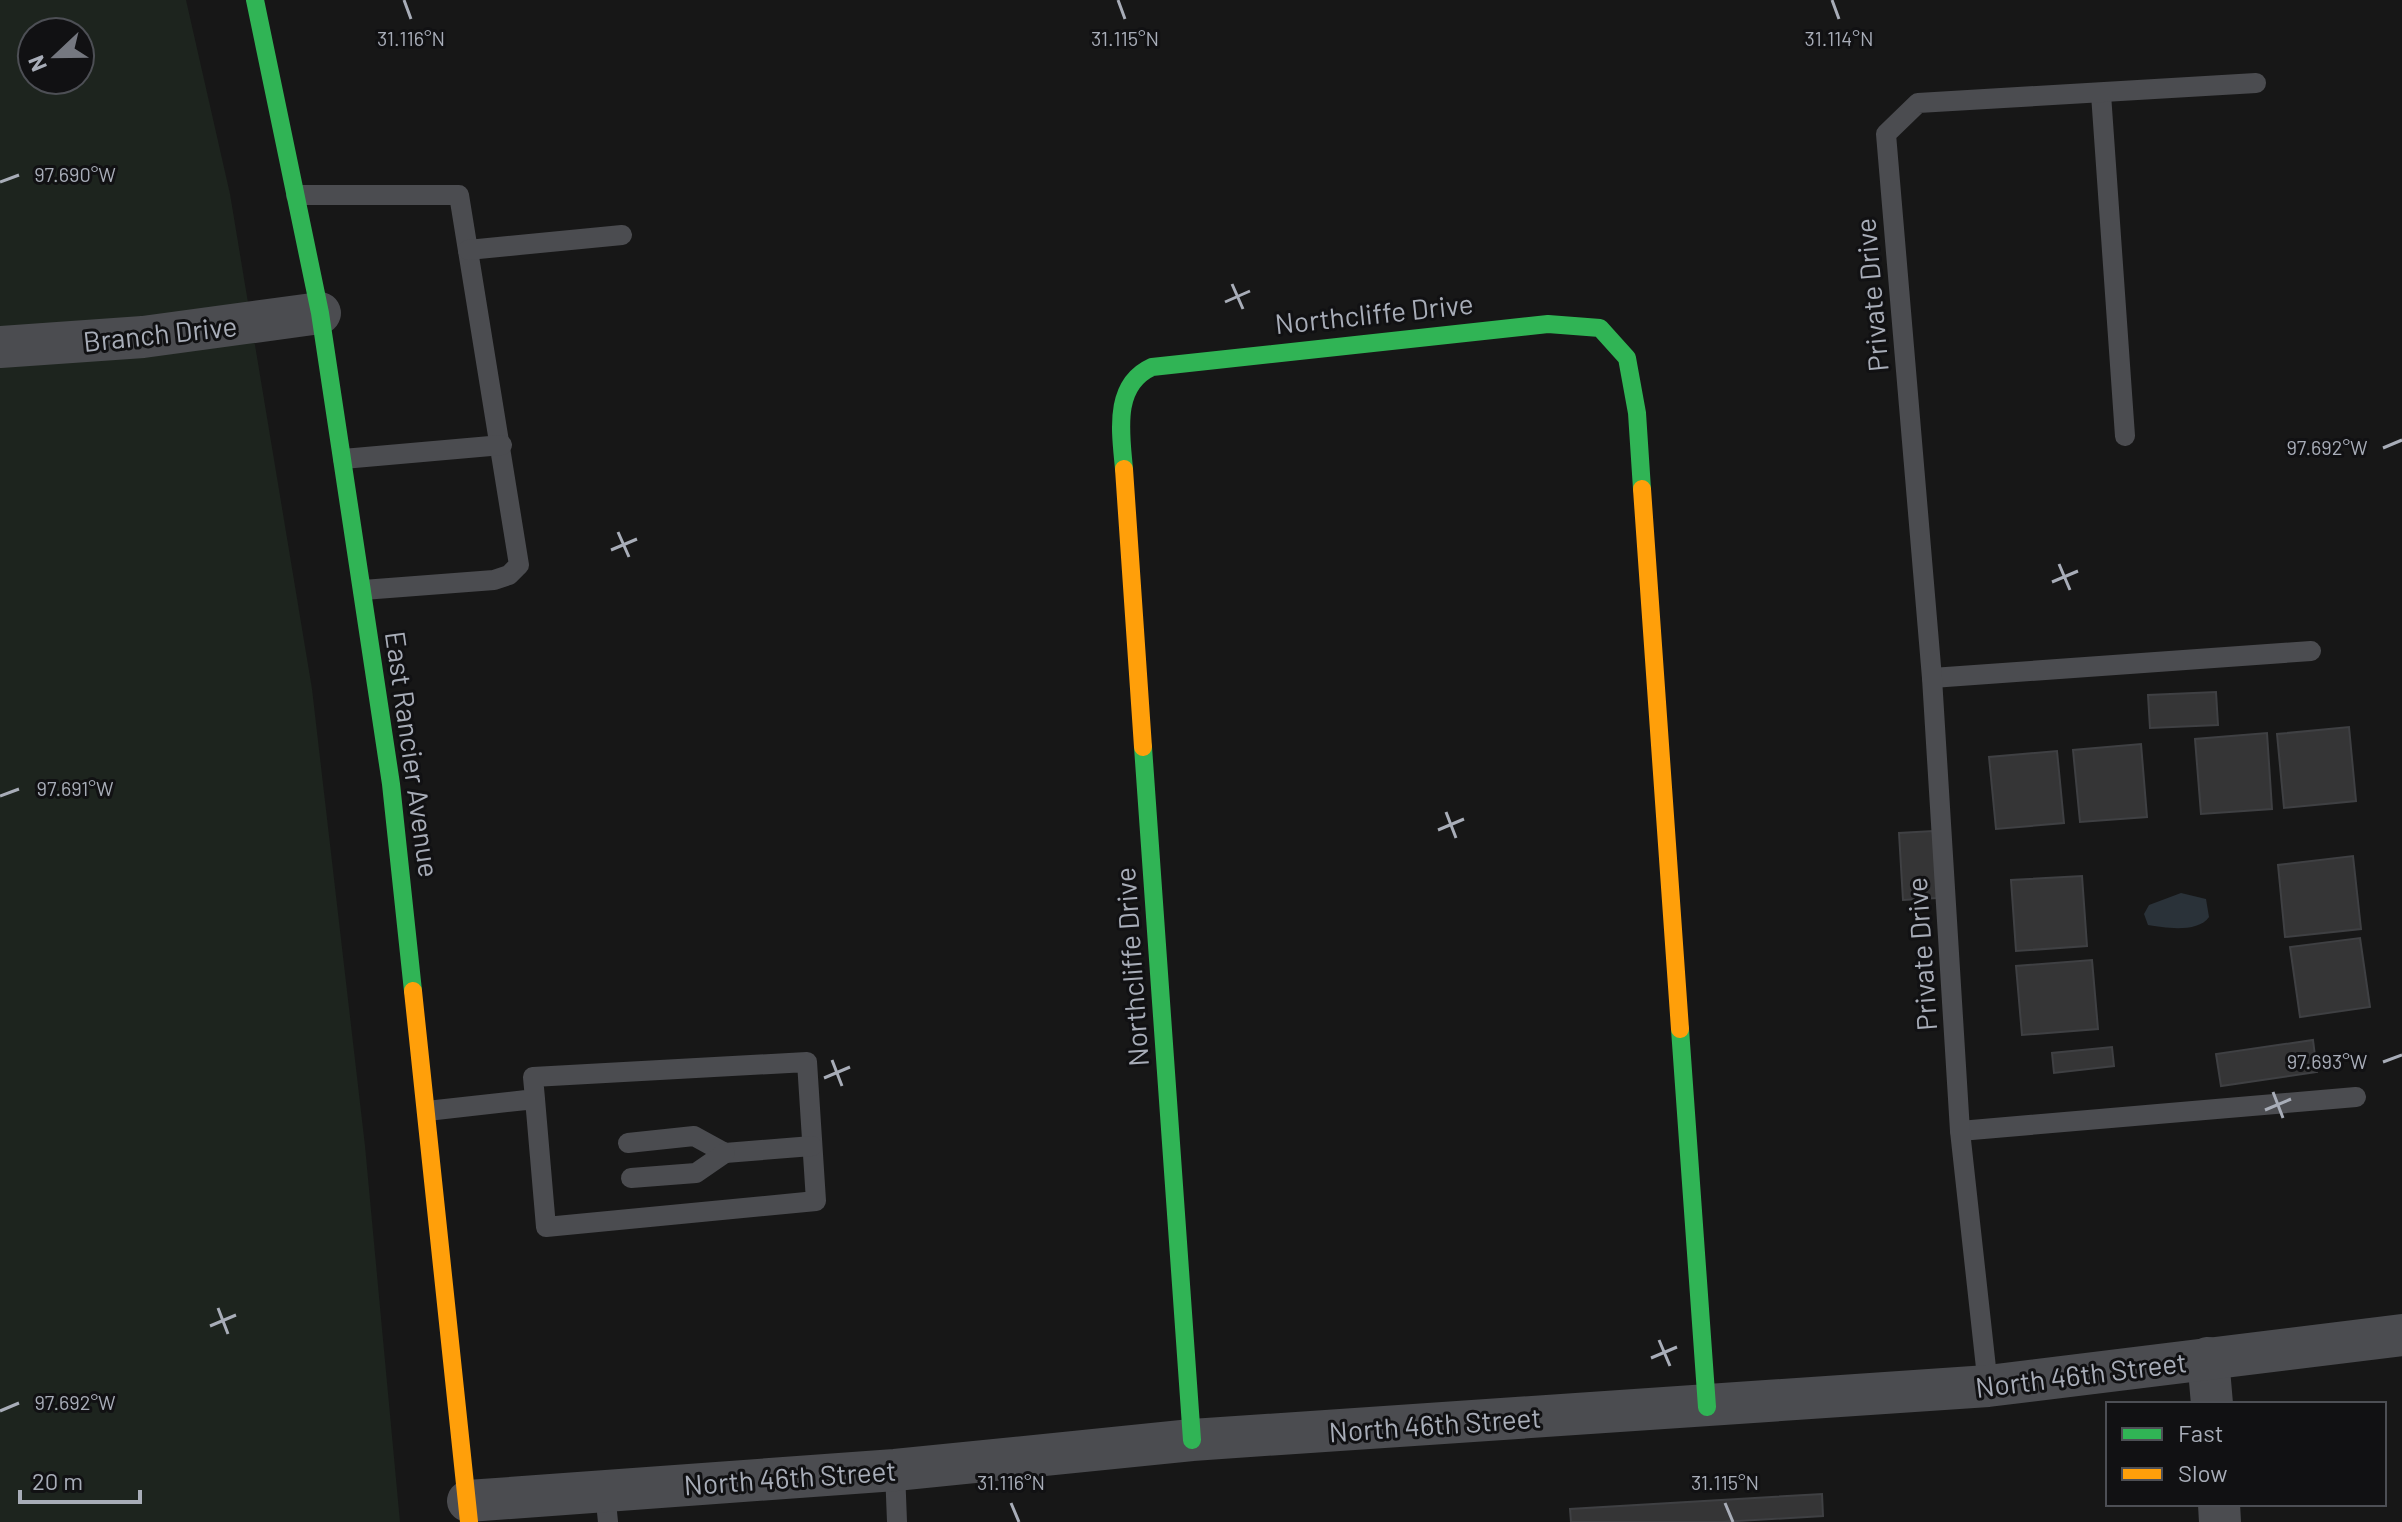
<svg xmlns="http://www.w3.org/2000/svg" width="2402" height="1522" viewBox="0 0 2402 1522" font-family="Barlow,sans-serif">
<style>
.green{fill:#1d241e;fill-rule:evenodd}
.water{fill:#2a3239}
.building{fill:#353536;stroke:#3f4043;stroke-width:2}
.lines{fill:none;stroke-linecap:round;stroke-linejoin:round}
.lane{stroke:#4b4c50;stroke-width:20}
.street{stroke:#4b4c50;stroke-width:42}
.fast{stroke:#30b455;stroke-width:18}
.slow{stroke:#ff9f0a;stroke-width:18}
.ticks{fill:none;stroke:#a8adb8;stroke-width:3}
.labels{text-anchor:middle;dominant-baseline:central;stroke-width:6;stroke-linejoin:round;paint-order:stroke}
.street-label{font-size:28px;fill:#a8adb8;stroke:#111113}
.ticks-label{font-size:20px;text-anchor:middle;fill:#a8adb8;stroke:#111113;stroke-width:6;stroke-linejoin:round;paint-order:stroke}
</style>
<rect width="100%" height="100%" fill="#171717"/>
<!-- green -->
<path class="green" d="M0 0H186L230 194 312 689 365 1146 400 1522H0ZM32 32H80V80H32Z"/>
<!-- water -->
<path class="water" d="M2181 893 2206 899 2209 917C2198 933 2165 928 2148 925L2144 914 2149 905Z"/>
<!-- building -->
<g class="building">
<path d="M2216 692 2218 725 2150 728 2148 695Z"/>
<path d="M2349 727 2356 801 2284 808 2277 734Z"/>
<path d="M2267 733 2272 809 2201 814 2195 739Z"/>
<path d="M2141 744 2147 817 2080 822 2073 750Z"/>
<path d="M2057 751 2064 823 1996 829 1989 757Z"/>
<path d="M1933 831 1937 898 1903 900 1899 833Z"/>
<path d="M2353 856 2361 929 2285 937 2278 865Z"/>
<path d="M2082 876 2087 946 2016 951 2011 880Z"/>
<path d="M2360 938 2370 1007 2300 1017 2290 947Z"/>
<path d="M2092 960 2098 1029 2022 1035 2016 966Z"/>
<path d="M2313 1040 2317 1072 2221 1086 2216 1054Z"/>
<path d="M2112 1047 2114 1066 2054 1073 2052 1053Z"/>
<path d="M1822 1494 1823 1516 1721 1522H1571L1570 1509Z"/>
</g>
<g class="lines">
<!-- lane -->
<g class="lane">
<path d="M2101 94 2125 436"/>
<path d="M296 195H459L519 565 509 575 494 580 363 590"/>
<path d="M468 250 622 235"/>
<path d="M343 459 502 445"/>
<path d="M1932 678 2311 651"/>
<path d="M427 1111 535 1099 533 1077 807 1062 816 1201 546 1227 535 1099"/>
<path d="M1960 1131 2356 1097"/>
<path d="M628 1143 694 1136 725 1153 812 1146"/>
<path d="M631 1178 696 1173 725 1153"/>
<path d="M1988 1386 1960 1131 1932 678 1886 134 1918 103 2256 83"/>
<path d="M895 1470 897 1522"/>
<path d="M605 1492 608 1522"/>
</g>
<!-- street -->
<g class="street">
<path d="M0 347 143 337 320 313"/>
<path d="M2208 1358 2212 1404"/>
<path d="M468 1501 895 1470 1192 1440 1988 1386 2402 1335"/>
<path d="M2219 1504 2220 1522"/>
</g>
<!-- fast -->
<g class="fast">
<path d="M255 0 320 313 391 784 413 991"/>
<path d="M1124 469C1121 434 1112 385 1152 367L1548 324 1600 328 1627 358 1637 413 1642 489"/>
<path d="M1143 747 1192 1440"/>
<path d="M1680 1029 1707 1407"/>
</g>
<!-- slow -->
<g class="slow">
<path d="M1124 469 1143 747"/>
<path d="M1642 489 1680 1029"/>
<path d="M413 991 469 1522"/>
</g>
</g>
<!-- ticks -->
<path class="ticks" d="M404 0 411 19M1118 0 1125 19M1832 0 1839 19M0 182 19 175M1232 284 1243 309M1225 302 1250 291M2383 448 2402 440M618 532 629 557M611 550 637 539M2059 564 2070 590M2052 582 2078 571M0 796 19 789M1446 812 1456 838M1438 830 1464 819M832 1060 842 1086M2383 1062 2402 1055M824 1078 850 1067M2273 1092 2283 1118M2265 1110 2291 1099M218 1308 228 1334M210 1326 236 1315M1659 1340 1670 1366M1651 1358 1677 1347M0 1411 19 1403M1011 1503 1019 1522M1725 1503 1733 1522"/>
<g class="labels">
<!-- street labels -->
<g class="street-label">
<text transform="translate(1871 295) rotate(-95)">Private Drive</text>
<text transform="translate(1374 313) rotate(-6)">Northcliffe Drive</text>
<text transform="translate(160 333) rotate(-6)">Branch Drive</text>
<text transform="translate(413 754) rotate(82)">East Rancier Avenue</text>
<text transform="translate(1921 954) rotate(-94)">Private Drive</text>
<text transform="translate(1131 967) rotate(-94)">Northcliffe Drive</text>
<text transform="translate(2081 1374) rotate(-7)">North 46th Street</text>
<text transform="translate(1435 1424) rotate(-4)">North 46th Street</text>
<text transform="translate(790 1477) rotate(-4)">North 46th Street</text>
</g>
</g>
<g class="ticks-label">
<text x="411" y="46">31.116°N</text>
<text x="1125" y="46">31.115°N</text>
<text x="1839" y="46">31.114°N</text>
<text x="75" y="182">97.690°W</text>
<text x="2327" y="455">97.692°W</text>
<text x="75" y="796">97.691°W</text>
<text x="2327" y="1069">97.693°W</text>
<text x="75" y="1410">97.692°W</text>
<text x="1011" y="1490">31.116°N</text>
<text x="1725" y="1490">31.115°N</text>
</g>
<!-- legend -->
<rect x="2106" y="1402" width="280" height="104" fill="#111113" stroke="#4d4f55" stroke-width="2"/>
<rect x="2122" y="1428" width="40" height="12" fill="#30b455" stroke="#4d4f55" stroke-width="2"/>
<text x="2178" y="1442" font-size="24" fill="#a8adb8">Fast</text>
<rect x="2122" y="1468" width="40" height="12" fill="#ff9f0a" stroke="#4d4f55" stroke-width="2"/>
<text x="2178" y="1482" font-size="24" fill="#a8adb8">Slow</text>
<!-- north arrow -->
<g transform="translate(56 56) rotate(248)"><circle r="38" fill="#111113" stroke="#4d4f55" stroke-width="2"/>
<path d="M0-6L14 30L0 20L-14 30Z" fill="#757880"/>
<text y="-12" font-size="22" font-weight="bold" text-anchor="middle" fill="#a8adb8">N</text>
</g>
<!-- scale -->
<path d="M20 1490v12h120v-12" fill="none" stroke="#a8adb8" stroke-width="4"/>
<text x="32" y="1490" font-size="24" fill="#a8adb8" stroke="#111113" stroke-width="6" paint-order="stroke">20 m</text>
</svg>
